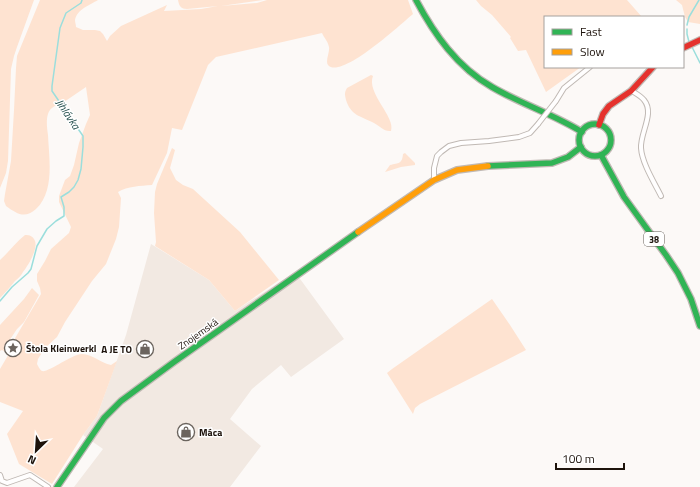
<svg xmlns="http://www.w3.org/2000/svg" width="700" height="487" viewBox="0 0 700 487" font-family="'Titillium Web',sans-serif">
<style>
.built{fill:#f2e9e2}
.green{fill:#fee3d1}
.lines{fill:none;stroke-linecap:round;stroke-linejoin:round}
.stream{stroke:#9bdedc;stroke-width:1.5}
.street-casing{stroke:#c0b9b4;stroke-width:6}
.fast-casing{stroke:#c0b9b4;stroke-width:8}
.slow-casing{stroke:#c0b9b4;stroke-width:8}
.jam-casing{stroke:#c0b9b4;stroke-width:8}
.street{stroke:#fffefe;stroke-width:4}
.fast{stroke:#30b455;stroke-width:5.5}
.slow{stroke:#ff9f0a;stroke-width:5.5}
.jam{stroke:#e5322d;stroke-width:5.5}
.street-bridge-casing{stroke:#c0b9b4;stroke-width:6;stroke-linecap:butt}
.street-bridge{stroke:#fffefe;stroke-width:4}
.labels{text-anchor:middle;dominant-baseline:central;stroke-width:3;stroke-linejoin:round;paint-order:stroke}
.shield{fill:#fff;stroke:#615a55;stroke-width:1}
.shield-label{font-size:9px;font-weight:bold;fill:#1d130c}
.street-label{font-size:10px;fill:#1d130c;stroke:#fff}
.poi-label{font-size:10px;font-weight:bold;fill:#1d130c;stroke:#fff;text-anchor:start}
.water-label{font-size:11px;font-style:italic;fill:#1b4846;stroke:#fff}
</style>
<rect width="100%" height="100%" fill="#fcf9f7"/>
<!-- built -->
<path class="built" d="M151 244 209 280 235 311 295 272 344 339 291 377 281 365 252 389 230 419 261 446 230 487H74L103 449 83 435 97 416 126 335Z"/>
<!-- green -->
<g class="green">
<path d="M0 0H34L17 47 14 56 11 69 8 161 6 173 0 188Z"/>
<path d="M40 0H98C90 5 77 9 75 20 75 22 76 25 76 27L83 30H95L100 31 103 34 107 41 110 36 121 26 167 5 164 11 201 9 218 6 187 9C181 9 179 6 178 0H263L221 6 257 3 267 0H408L413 14C401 24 341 80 328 65 325 61 330 52 329 47 328 41 324 38 322 33L216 57 208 65 182 130 172 128 167 153 152 185C140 186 128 186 118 192L121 198 119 227 116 239 106 264 92 281 65 322 57 337 45 348 38 359 37 364C38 366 40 370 42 371 48 373 72 354 82 354 92 354 101 363 111 365L117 361 97 416 83 435 52 484 19 464 7 434 23 411 0 402V369L10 352 14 340 41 294 40 288 37 281V274L45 261 51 249 69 233 71 227 59 202V196L65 180 70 176 74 165 79 143 86 124 90 115 86 87 64 102 63 99 61 102C56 106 50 107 48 114 46 120 47 128 48 135 49 158 55 191 36 209 25 219 17 214 6 206L4 201 5 194 11 161 14 110 16 68 17 56Z"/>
<path d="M476 0H627L642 17H545V67H581L546 92 526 50 518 51 510 38 511 37 492 15 481 6Z"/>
<path d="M676 0H700V24L688 22 685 17 682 5Z"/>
<path d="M371 75 373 76C366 93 396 117 391 131 384 132 380 126 374 123 361 116 351 116 346 100 345 95 344 93 347 88Z"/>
<path d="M172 148 175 150 170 168 176 180 183 185 193 189 240 232 279 280 235 311 209 280 155 246 156 242 154 213 155 192 157 184Z"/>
<path d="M405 153 415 163V165L401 167 385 172 390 165C399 163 402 164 403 154Z"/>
<path d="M25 235C30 235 33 236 35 241 38 249 28 266 23 272 21 276 18 278 15 281 10 287 5 293 0 298V260C9 252 16 242 25 235Z"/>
<path d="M32 288 39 295 24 322 17 329 9 341 7 353 2 350 0 351V325L24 299Z"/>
<path d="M492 299 510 325 526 350 420 404 415 408 413 414 387 373 392 369Z"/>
</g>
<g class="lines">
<!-- stream -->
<g class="stream">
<path d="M687 25 689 17 699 0"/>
<path d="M687 29V34L689 42"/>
<path d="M691 45 700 63"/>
<path d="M0 301 12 287 28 273 31 269 37 246 47 229 56 221 64 216V207L61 197 69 192 74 187 78 180 81 169 83 147V136L52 91V86L60 28 66 13 81 3 82 0"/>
</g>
<!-- street casing -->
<g class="street-casing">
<g id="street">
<path d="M632 91C635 93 641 96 644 100 655 113 640 133 641 148 642 163 654 182 661 196"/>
<path d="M556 101 564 88 590 67"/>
<path d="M434 180V168L437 156 441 152 449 146 461 143 489 141 519 137 530 133 538 124"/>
<path d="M0 475 2 481 7 483 30 475 48 487"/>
</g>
</g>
<!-- fast casing -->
<g class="fast-casing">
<g id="fast">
<path d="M416 0C434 34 457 67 492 87 521 104 553 114 582 132"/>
<circle cx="595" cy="140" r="16"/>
<path d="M601 155 624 197 666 255 678 273 691 299 700 326"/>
<path d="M488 166 552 163 568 157 581 147"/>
<path d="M57 487 104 418 121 401 174 362 358 232"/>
</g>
</g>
<!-- slow casing -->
<g class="slow-casing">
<path id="slow" d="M358 232 434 180 457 170 488 166"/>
</g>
<!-- jam casing -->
<g class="jam-casing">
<g id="jam">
<path d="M683 48 700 40"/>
<path d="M599 125 603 114 609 106 631 91 653 67"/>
</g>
</g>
<!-- street -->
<use href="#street" class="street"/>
<!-- fast -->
<use href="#fast" class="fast"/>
<!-- slow -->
<use href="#slow" class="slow"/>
<!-- jam -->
<use href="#jam" class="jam"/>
<!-- street-bridge casing -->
<g class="street-bridge-casing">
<path id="street-bridge" d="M538 124 556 101"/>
</g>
<!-- street-bridge -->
<use href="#street-bridge" class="street-bridge"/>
</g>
<!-- icons -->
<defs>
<g id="sight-ring" transform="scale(0.9)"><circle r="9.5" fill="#fff" stroke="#6b645e" stroke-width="1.5"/><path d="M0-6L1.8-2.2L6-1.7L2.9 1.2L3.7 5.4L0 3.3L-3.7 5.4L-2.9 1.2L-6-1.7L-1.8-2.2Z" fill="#6b645e"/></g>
<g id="shop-ring" transform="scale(0.9)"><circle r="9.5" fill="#fff" stroke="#6b645e" stroke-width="1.5"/><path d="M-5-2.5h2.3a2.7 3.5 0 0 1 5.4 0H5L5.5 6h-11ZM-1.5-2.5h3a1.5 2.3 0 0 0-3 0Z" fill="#6b645e"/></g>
</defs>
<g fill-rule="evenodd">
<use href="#sight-ring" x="13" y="348"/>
<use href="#shop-ring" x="145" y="349"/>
<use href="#shop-ring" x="186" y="432"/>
</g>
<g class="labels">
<!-- shield labels -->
<rect class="shield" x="644" y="232" width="20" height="14" rx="3"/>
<g class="shield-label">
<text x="654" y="239">38</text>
</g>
<!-- street labels -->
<g class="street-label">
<text transform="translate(198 334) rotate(-35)">Znojemská</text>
</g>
<!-- poi labels -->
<g class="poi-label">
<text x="26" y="348">Štola Kleinwerkl</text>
<text x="132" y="349" text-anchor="end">A JE TO</text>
<text x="199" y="432">Máca</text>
</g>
<!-- water labels -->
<g class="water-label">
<text transform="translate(68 114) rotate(56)">Jihlávka</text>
</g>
</g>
<!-- legend -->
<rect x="544" y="16" width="140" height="52" fill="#ffffff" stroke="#a5a19e"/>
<rect x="552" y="29" width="20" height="6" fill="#30b455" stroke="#a5a19e"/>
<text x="580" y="36" font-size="12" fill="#1d130c">Fast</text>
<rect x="552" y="49" width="20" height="6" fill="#ff9f0a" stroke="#a5a19e"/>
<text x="580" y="56" font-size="12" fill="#1d130c">Slow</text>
<!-- north arrow -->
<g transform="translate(36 451) rotate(205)" stroke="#ffffff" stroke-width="3" paint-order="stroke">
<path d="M0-3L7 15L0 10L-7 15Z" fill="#1d130c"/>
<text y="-6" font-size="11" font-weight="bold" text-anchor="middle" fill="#1d130c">N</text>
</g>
<!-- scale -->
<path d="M556 463v6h68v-6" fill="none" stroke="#1d130c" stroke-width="2"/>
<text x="562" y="463" font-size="12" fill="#1d130c" stroke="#ffffff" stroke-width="3" paint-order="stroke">100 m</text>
</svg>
